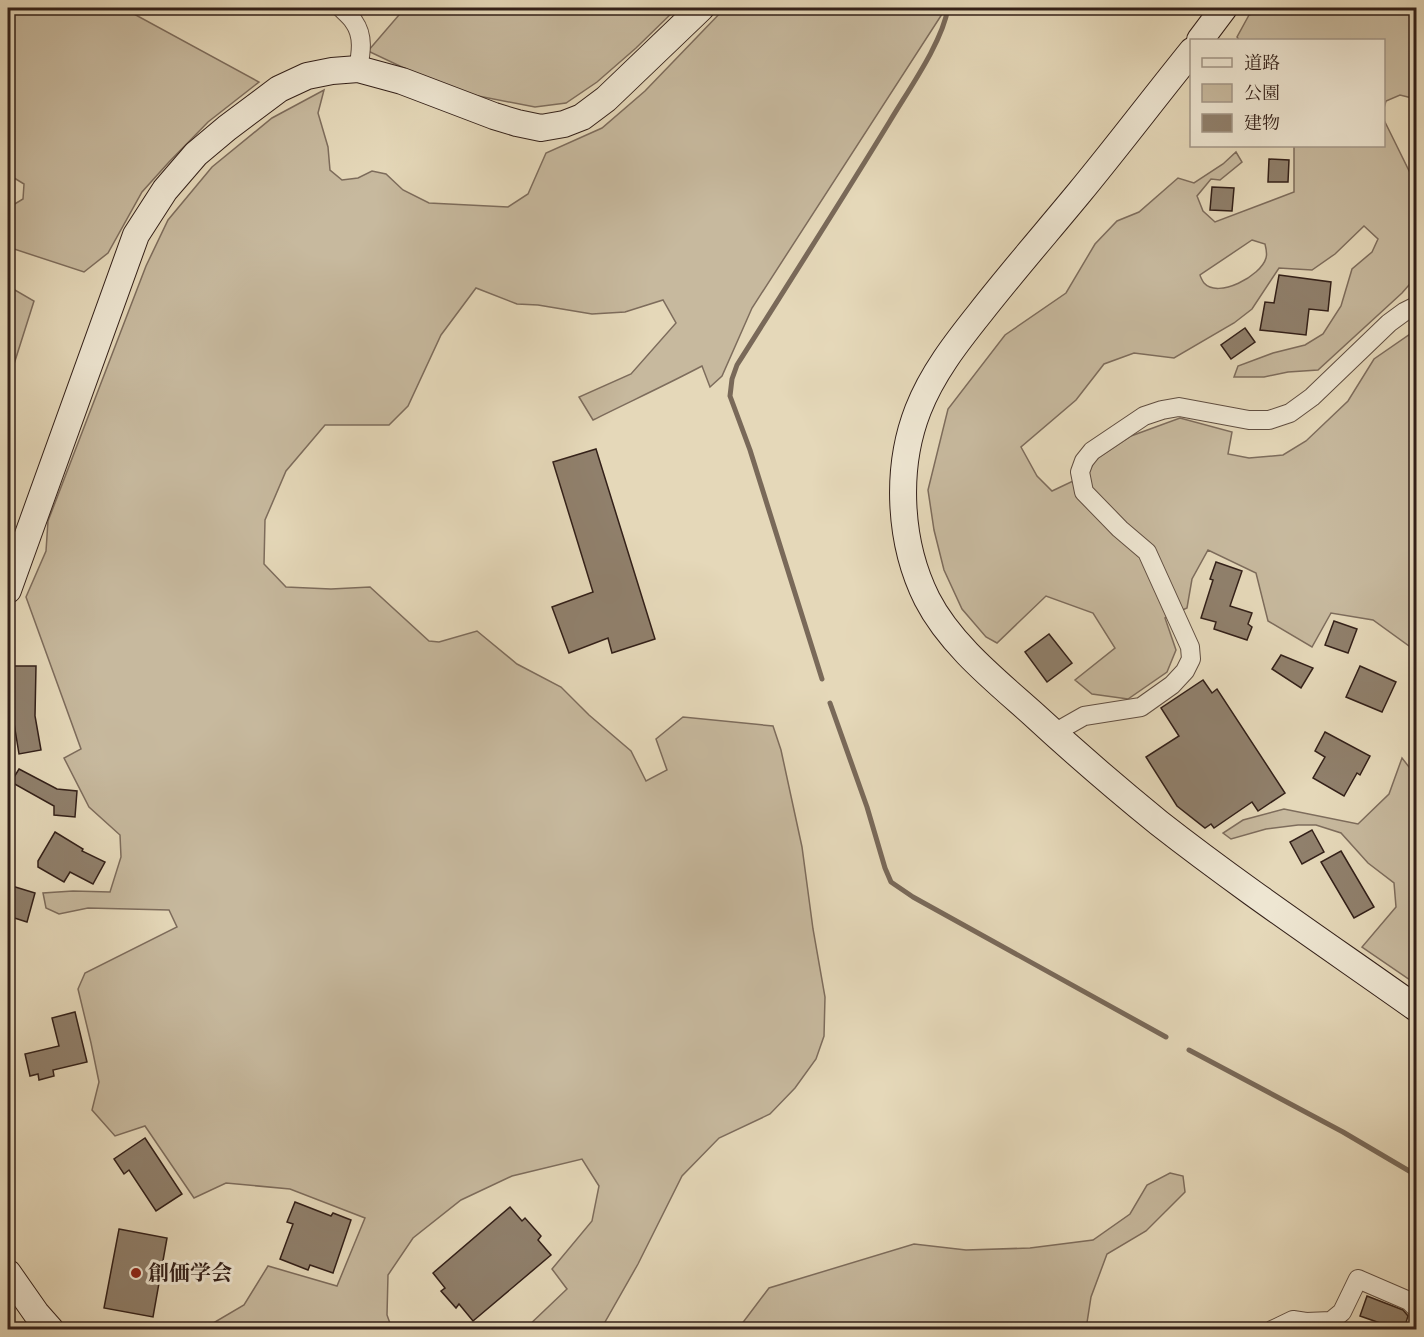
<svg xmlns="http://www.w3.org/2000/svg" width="1424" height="1337" viewBox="0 0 1424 1337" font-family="Alegreya,'Noto Serif JP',serif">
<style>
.green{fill:#c7b99e;stroke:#7d6c5c;stroke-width:1.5;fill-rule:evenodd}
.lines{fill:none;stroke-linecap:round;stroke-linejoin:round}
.stream{stroke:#796959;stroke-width:5}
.building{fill:#90806c;stroke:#332019;stroke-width:1.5}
.street-casing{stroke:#604e41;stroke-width:20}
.secondary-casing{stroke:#332019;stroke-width:28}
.street{stroke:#eee6d2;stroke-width:18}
.secondary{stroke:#eee6d2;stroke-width:26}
.poi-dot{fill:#8f2418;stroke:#eee6d2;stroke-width:2}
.labels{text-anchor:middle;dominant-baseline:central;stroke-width:6;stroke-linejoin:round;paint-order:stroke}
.poi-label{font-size:21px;font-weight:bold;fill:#332019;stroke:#eee6d2;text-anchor:start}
</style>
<rect width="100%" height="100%" fill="#e5d8b9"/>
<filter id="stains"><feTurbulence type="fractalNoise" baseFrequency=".00333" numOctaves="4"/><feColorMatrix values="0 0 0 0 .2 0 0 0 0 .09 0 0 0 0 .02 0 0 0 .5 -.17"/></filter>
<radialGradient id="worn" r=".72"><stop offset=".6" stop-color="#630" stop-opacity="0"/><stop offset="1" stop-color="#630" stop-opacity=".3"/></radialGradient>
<!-- green -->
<g class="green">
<path d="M8 8H123L259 82 208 122 169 162 142 192 108 253 84 272 8 247V208L23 199 24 184 11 176H8Z"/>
<path d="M400 8H677L636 48 597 82 566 103 535 107 468 94 423 77 368 51 399 15Z"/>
<path d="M725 8H946L752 308 722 376 710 387 702 366C666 385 629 402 593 420L579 397 631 374 676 323 663 300 625 312 592 314 538 305 517 304 476 288 441 335 408 406 389 425H325L286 471 265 520 264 564 286 587 331 589 370 587 429 641 439 642 477 631 517 664 561 687 589 715 631 751 646 781 667 770 656 739 683 717 773 726 781 750 802 847 813 929 825 997 824 1036 816 1059 795 1088 770 1114 719 1138 682 1176 638 1264 601 1329H525L567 1289 552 1269 592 1221 599 1186 582 1159 512 1176 461 1200 413 1238 388 1275 387 1315 392 1329H203L244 1305 268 1266 337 1286 365 1218 290 1189 226 1183 194 1198 145 1126 115 1136 92 1110 99 1082 91 1043 78 989 85 973 177 927 169 910 88 908 59 914 46 908 43 893 73 891 110 892 121 857 120 835 89 807 64 758 81 749 26 597 46 551 48 521 146 266 168 220 212 167 272 118 324 90 318 113 328 147 330 170 342 180 358 178 372 171 386 174 403 190 429 203 508 207 528 194 546 153 602 128 645 91Z"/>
<path d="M1270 8H1416V99L1400 95 1386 101 1384 108V40H1239L1237 37 1249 15Z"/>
<path d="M1384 120 1416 185V277L1402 293 1318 370 1288 372 1264 377H1234L1238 366 1273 353 1305 345 1323 334 1341 306 1352 269 1372 252 1378 239 1364 226 1335 254 1312 270 1279 268 1252 309 1234 323 1174 358 1134 353 1104 364 1076 400 1021 447 1037 476 1052 491 1088 474 1095 460 1131 436 1180 418 1232 432 1228 454 1249 458 1283 455 1306 441 1348 401 1374 359 1416 330V651L1373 620 1331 613 1312 647 1268 621 1256 573 1208 550 1192 579 1187 608 1165 618 1176 650 1167 672 1128 699 1092 694 1075 680 1115 648 1093 613 1046 596 997 643 986 637 962 609 944 570 934 530 928 490 948 409 1005 335 1066 293 1095 244 1117 221 1139 212 1178 178 1194 183 1223 164 1236 152 1242 162 1220 180 1211 179 1197 196 1203 211 1215 222 1294 192V146H1384ZM1252 240 1265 244C1266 248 1267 255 1266 258 1261 276 1218 299 1204 283 1203 282 1200 276 1200 275Z"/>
<path d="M8 286 34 301 8 383Z"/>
<path d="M1402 758 1416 776V984L1362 947 1396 907 1394 883 1368 863 1341 833 1316 825H1298L1266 829 1231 839 1223 833 1243 820 1284 809 1358 824 1389 794Z"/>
<path d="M1170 1173 1183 1176 1185 1192 1146 1231 1107 1254 1091 1297 1086 1329H738L769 1288 914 1244 966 1250 1030 1248 1093 1240 1130 1214 1147 1185Z"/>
</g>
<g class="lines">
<!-- stream -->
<g class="stream">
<path d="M822 679 750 450 730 396 732 379 737 365C788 284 840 203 890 121 909 89 942 43 948 8"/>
<path d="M830 703 867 807 885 868 891 882 913 897 1166 1037"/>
<path d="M1189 1050 1343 1132 1416 1175"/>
</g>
</g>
<!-- building -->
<g class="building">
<path d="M1269 159 1289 160 1288 182H1268Z"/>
<path d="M1212 187 1234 188 1232 211 1210 210Z"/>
<path d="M1279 275 1331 282 1328 311 1309 309 1306 335 1260 330 1265 302 1274 303Z"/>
<path d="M1245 328 1255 342 1231 359 1221 345Z"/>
<path d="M596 449 655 639 612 653 608 638 569 653 552 607 593 592 553 462Z"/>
<path d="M1216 562 1242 571 1230 606 1252 613 1248 624 1252 627 1247 640 1214 629 1216 622 1201 618 1213 580 1210 579Z"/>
<path d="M1334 621 1357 629 1348 653 1325 645Z"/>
<path d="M1049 634 1072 663 1047 682 1025 652Z"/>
<path d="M1281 655 1313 668 1301 688 1272 669Z"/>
<path d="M12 666H36L35 716 41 750 19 754 12 711Z"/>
<path d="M1360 666 1396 682 1382 712 1346 697Z"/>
<path d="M1203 680 1212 693 1217 689 1285 793 1258 811 1252 802 1214 828 1211 824 1205 828 1177 806 1146 757 1179 736 1161 708Z"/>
<path d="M1325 732 1370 756 1360 775 1357 773 1344 796 1313 778 1325 757 1315 751Z"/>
<path d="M19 769 57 789 77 791 75 817 54 815V806L11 782Z"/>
<path d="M1312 830 1324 852 1302 864 1290 842Z"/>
<path d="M55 832 83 849 82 851 105 862 93 884 70 872 64 882 38 867V861Z"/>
<path d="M1341 851 1374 907 1354 918 1321 862Z"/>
<path d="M12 886 35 893 27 922 8 916V902Z"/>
<path d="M75 1012 87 1062 53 1070 54 1076 39 1080 38 1074 30 1076 25 1054 59 1046 52 1018Z"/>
<path d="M145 1138 182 1194 156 1211 129 1170 124 1174 114 1159Z"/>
<path d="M295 1202 331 1216 333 1213 351 1220 333 1273 310 1265 308 1270 280 1259 293 1224 287 1222Z"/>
<path d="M510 1207 522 1221 525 1218 541 1236 538 1240 551 1255 473 1321 459 1304 456 1308 441 1291 445 1288 433 1273Z"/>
<path d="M119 1229 167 1238 153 1317 104 1308Z"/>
<path d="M1367 1296 1403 1310 1408 1316 1404 1329H1377L1380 1323 1360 1316Z"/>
</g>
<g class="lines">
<!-- street casing -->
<g class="street-casing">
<g id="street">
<path d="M341 8C345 12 351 17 354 22 364 36 361 53 358 69"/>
<path d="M1054 733 1084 716 1141 707 1172 685 1185 671 1191 659 1190 647 1147 552 1120 529 1084 492 1080 472 1084 461 1092 451 1144 416 1162 410 1179 407 1249 420H1269L1290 413 1312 397 1389 323 1404 312 1416 306"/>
<path d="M1272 1330 1293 1320 1306 1322 1331 1321 1342 1312 1358 1279 1409 1301 1416 1308"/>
</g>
</g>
<!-- secondary casing -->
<g class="secondary-casing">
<g id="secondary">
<path d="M1200 40 1224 8"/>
<path d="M1192 51C1154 98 1117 147 1079 193 1046 233 1012 272 980 313 956 343 932 374 918 410 895 469 899 543 927 599 950 644 995 680 1032 713 1073 751 1116 788 1159 823 1242 888 1330 947 1416 1008"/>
<path d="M8 590 136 235 165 190 196 154 227 128 279 89 307 76 332 71 358 69 402 81 494 116 517 123 541 128 564 124 582 117 606 99 701 8"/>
<path d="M8 1273 36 1313 51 1330"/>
</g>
</g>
<!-- street -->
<use href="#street" class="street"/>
<!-- secondary -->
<use href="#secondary" class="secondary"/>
</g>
<!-- markers -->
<circle class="poi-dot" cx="136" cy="1273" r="6"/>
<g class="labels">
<!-- poi labels -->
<g class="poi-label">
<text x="148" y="1273">創価学会</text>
</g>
</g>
<!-- margin -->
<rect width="1424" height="1337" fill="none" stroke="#e5d8b9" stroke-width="30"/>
<rect x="9" y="9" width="1406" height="1319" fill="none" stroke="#332019" stroke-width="3"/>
<rect x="15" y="15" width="1394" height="1307" fill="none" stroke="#332019" stroke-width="1.5"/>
<!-- legend -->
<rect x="1190" y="39" width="195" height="108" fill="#eee6d2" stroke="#a39788" stroke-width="1.5"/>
<rect x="1202" y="58" width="30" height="9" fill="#eee6d2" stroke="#a39788" stroke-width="1.5"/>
<text x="1244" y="69" font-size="18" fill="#332019">道路</text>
<rect x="1202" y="84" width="30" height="18" fill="#c7b99e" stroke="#a39788" stroke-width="1.5"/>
<text x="1244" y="99" font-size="18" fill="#332019">公園</text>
<rect x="1202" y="114" width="30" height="18" fill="#90806c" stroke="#a39788" stroke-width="1.5"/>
<text x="1244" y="129" font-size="18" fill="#332019">建物</text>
<rect width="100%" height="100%" filter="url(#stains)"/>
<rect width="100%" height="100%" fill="url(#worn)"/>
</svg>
